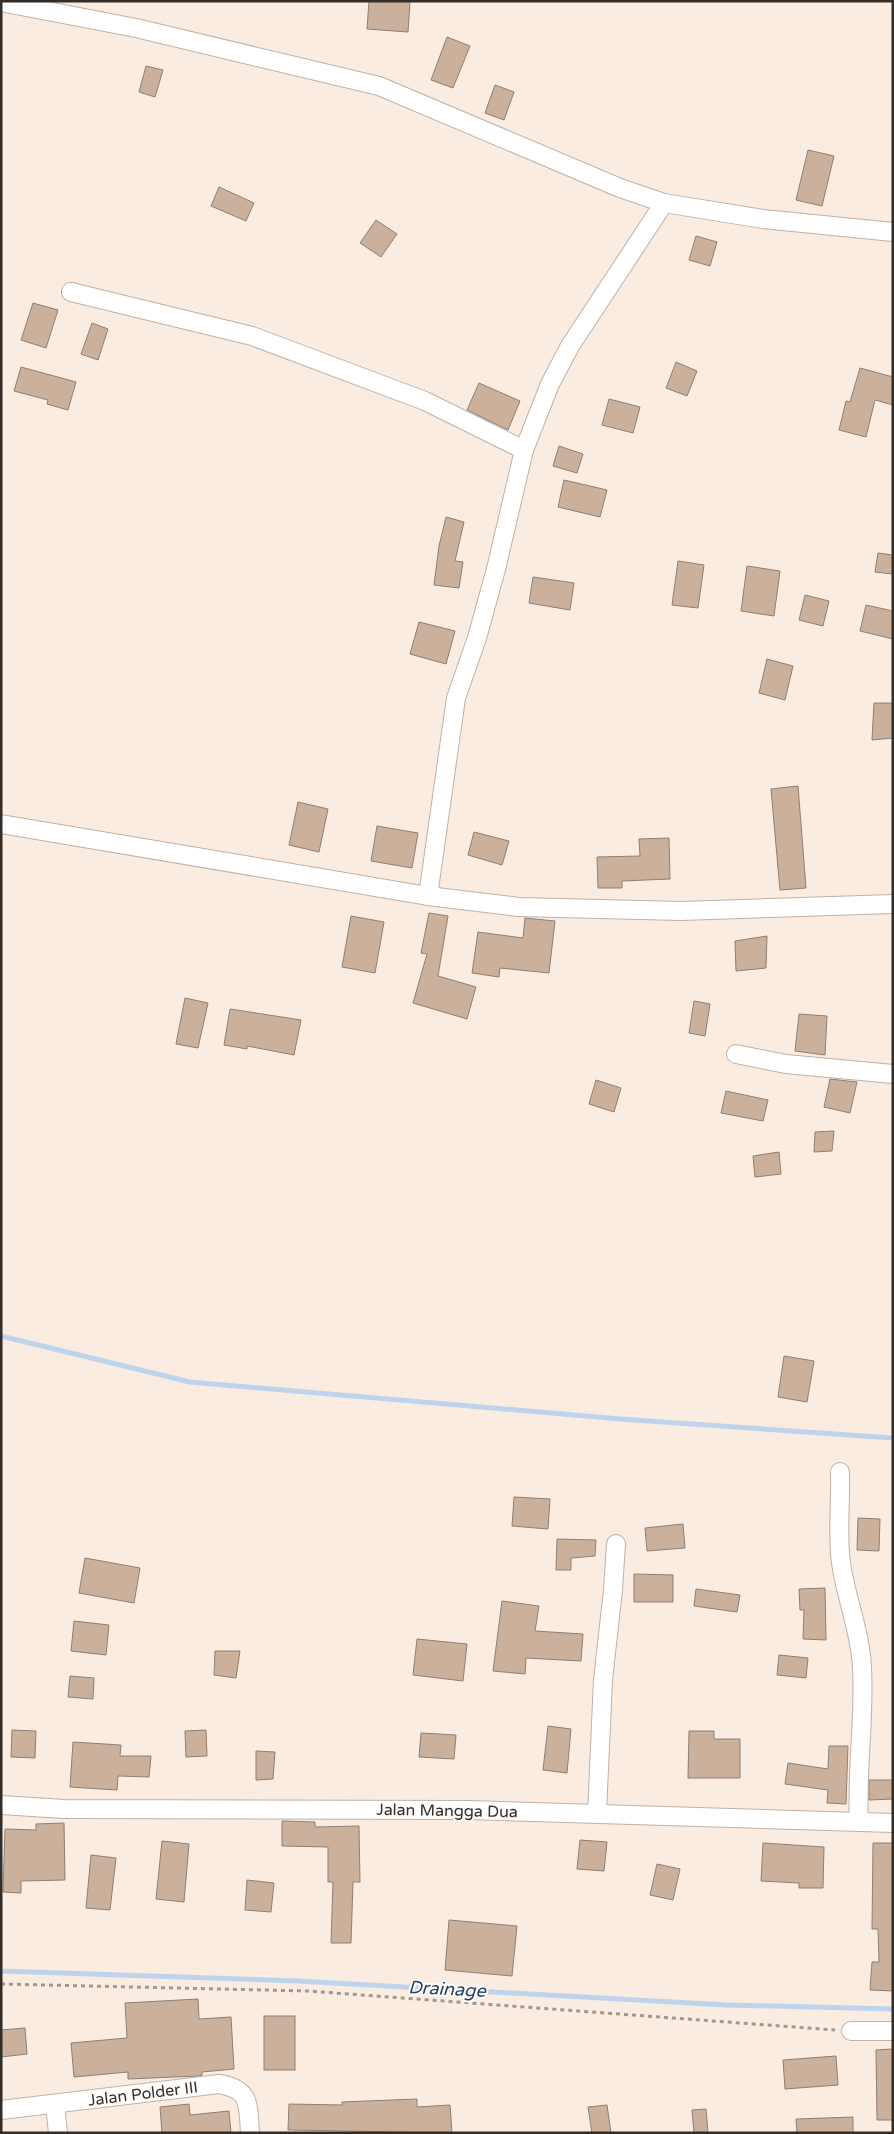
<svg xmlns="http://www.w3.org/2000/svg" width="894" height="2134" viewBox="0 0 894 2134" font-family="'Varela Round',sans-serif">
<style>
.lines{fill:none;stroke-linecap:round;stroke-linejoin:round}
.stream{stroke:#bdd4ec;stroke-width:5}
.building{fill:#cbb19c;stroke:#8c7f76}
.street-casing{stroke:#bfb1a7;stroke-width:20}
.path{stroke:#a1978f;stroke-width:3;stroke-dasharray:4 4;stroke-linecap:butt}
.street{stroke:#fff;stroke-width:18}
.labels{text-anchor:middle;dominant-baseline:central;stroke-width:4;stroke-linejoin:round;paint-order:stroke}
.street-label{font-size:16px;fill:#322d29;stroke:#fffcfa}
.water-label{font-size:18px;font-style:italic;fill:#1f4365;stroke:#fffcfa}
</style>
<rect width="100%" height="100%" fill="#fbece1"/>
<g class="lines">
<!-- stream -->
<g class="stream">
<path d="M1 1336 190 1382 620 1419 893 1438"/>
<path d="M1 1971 298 1981 726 2005 893 2009"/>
</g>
</g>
<!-- building -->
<g class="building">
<path d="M369 1H410L408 32 367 29Z"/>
<path d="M447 37 470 46 453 88 431 80Z"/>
<path d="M146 66 163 70 155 97 139 92Z"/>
<path d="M495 85 514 92 504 120 485 113Z"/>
<path d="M808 150 834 156 822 206 796 200Z"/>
<path d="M219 187 254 203 246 221 211 206Z"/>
<path d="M376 220 397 234 381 257 360 243Z"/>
<path d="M696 236 717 242 710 266 689 260Z"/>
<path d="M33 303 58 310 46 348 21 340Z"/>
<path d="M92 323 108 329 98 360 81 354Z"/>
<path d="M676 362 697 371 687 396 666 388Z"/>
<path d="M21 367 76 382 68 410 47 404 48 400 14 391Z"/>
<path d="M860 368 893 377V405L875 400 866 437 839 430 846 401 850 402Z"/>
<path d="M479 383 520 401 508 430 467 410Z"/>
<path d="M609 399 640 407 633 433 602 425Z"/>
<path d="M559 446 583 454 577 473 553 466Z"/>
<path d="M564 480 607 490 600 517 558 507Z"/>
<path d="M446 517 464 522 455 561 463 562 459 588 434 585 439 546Z"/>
<path d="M878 553 893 555V574L875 572Z"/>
<path d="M678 561 704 565 698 608 672 605Z"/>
<path d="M747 566 780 571 774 616 741 611Z"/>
<path d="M533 577 574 583 570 610 529 603Z"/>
<path d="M805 595 829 601 823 626 799 620Z"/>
<path d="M866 605 893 611V639L860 631Z"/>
<path d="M419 622 455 631 446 664 410 654Z"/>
<path d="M767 659 793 666 785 700 759 693Z"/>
<path d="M874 703H893V738L872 740Z"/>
<path d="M798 786 806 888 780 890 771 789Z"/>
<path d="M298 802 328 809 319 852 289 845Z"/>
<path d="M377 826 418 833 412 868 371 861Z"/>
<path d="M474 832 509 841 502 865 468 855Z"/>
<path d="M669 838 670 879 622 881V888H598L597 857 640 856 639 839Z"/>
<path d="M429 913 448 916 438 976 476 987 467 1019 413 1003 427 954 421 953Z"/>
<path d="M351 916 384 922 375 973 342 967Z"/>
<path d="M525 918 555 921 549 973 500 968 499 977 472 973 478 932 523 938Z"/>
<path d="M767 936 766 968 736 971 735 941Z"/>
<path d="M185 998 208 1003 198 1048 176 1044Z"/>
<path d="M694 1001 710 1004 705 1036 689 1033Z"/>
<path d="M230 1009 301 1020 294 1055 247 1046V1049L224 1045Z"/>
<path d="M799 1014 827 1016 825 1055 795 1051Z"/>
<path d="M830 1079 857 1082 850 1113 824 1107Z"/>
<path d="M596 1080 621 1088 614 1112 589 1104Z"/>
<path d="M726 1091 768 1100 763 1121 721 1113Z"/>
<path d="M834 1131 832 1151 814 1152 815 1132Z"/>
<path d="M779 1152 781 1174 755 1177 753 1156Z"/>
<path d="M784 1356 814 1361 807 1402 778 1397Z"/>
<path d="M514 1497 550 1499 548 1529 512 1526Z"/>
<path d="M858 1518 880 1519 879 1551 857 1550Z"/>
<path d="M683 1524 685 1548 647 1551 645 1528Z"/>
<path d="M557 1539 596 1540 595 1556 571 1558V1570H556Z"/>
<path d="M85 1558 140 1568 134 1603 79 1593Z"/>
<path d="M634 1574 673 1575V1602H634Z"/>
<path d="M825 1588 826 1640 803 1639 804 1610H800L799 1589Z"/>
<path d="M696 1589 740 1595 737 1612 694 1606Z"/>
<path d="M502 1601 539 1606 535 1631 583 1634 581 1661 526 1658 525 1674 493 1671Z"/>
<path d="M74 1621 109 1625 106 1655 71 1651Z"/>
<path d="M417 1639 467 1644 463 1681 413 1675Z"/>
<path d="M215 1651H240L236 1678 214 1675Z"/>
<path d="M779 1655 808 1658 806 1678 777 1675Z"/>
<path d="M70 1676 94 1678 93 1699 68 1697Z"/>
<path d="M548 1726 571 1729 567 1773 543 1770Z"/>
<path d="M12 1730 36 1731 35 1758 11 1757Z"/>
<path d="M206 1730 207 1756 186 1757 185 1731Z"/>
<path d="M689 1731H714V1739H740V1778H688Z"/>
<path d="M421 1733 456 1735 454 1759 419 1757Z"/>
<path d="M73 1742 121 1745 120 1756H151L149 1777 118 1776 117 1790 70 1787Z"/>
<path d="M829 1746H848L846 1804 827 1803 828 1790 785 1784 788 1763 828 1769Z"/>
<path d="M256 1751 275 1752 273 1779 256 1780Z"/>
<path d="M869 1780H893V1799L869 1800Z"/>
<path d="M282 1821 315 1822V1827L359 1826 360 1882H353L351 1943H331L333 1882H328V1847L282 1846Z"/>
<path d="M64 1823 65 1880 21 1881V1893L3 1892 5 1829 36 1830V1824Z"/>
<path d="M580 1840 607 1842 604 1871 577 1869Z"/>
<path d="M162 1841 189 1844 184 1902 156 1899Z"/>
<path d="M763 1843 824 1847 823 1888H799V1883L761 1881Z"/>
<path d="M873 1843H893V1991L870 1990 872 1962H879L878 1929H872Z"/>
<path d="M91 1855 116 1858 110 1910 86 1908Z"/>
<path d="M657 1864 680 1869 673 1900 650 1895Z"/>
<path d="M247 1880 274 1883 271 1912 245 1910Z"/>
<path d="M449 1920 517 1926 512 1976 445 1970Z"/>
<path d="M198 1999 199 2019 231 2017 234 2069 202 2072V2075L199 2076 128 2079V2072L74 2077 71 2043 127 2038 125 2003Z"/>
<rect x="264" y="2016" width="31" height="54"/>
<path d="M25 2028 27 2054 1 2057V2030Z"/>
<path d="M893 2049V2120H877L876 2050Z"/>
<path d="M836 2056 838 2085 785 2089 783 2060Z"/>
<path d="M417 2099V2107L450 2105 452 2133 288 2130 289 2104 342 2105V2102Z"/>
<path d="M189 2104 190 2115 229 2111 231 2133H162L160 2107Z"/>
<path d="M607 2105 611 2133H592L588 2107Z"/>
<path d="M706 2109 708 2133H694L692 2110Z"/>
<path d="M853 2117V2133H797L796 2119Z"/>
</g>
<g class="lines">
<!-- street casing -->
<g class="street-casing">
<g id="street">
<path d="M1 2 136 28 379 86 620 188 664 203 763 219 893 232"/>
<path d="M71 292 252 336 425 401 524 450"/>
<path d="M1 824 428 896 519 907 681 911 893 904"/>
<path d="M428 896 456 698 477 638 496 569 524 450 550 384 570 346 664 203"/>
<path d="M736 1054 786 1064 893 1074"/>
<path d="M840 1472C841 1502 837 1534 841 1563 846 1598 860 1630 862 1667 865 1719 856 1771 859 1822"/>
<path d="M1 1805 64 1809 468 1810 893 1823"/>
<path d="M597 1813 603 1680 613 1590 616 1544"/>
<path d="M851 2031H893"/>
<path d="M55 2105 58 2133"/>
<path d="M1 2110 219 2084C251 2089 248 2105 250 2133"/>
</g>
</g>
<!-- path -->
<path class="path" d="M1 1984 308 1991 835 2030"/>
<!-- street -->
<use href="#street" class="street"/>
</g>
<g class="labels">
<!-- street labels -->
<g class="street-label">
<text transform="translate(447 1811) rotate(1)">Jalan Mangga Dua</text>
<text transform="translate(143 2094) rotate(-7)">Jalan Polder III</text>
</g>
<!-- water labels -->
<g class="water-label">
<text transform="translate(447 1989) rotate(3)">Drainage</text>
</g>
</g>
<!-- border -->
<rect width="894" height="2134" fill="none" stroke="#322d29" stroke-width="5"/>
</svg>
